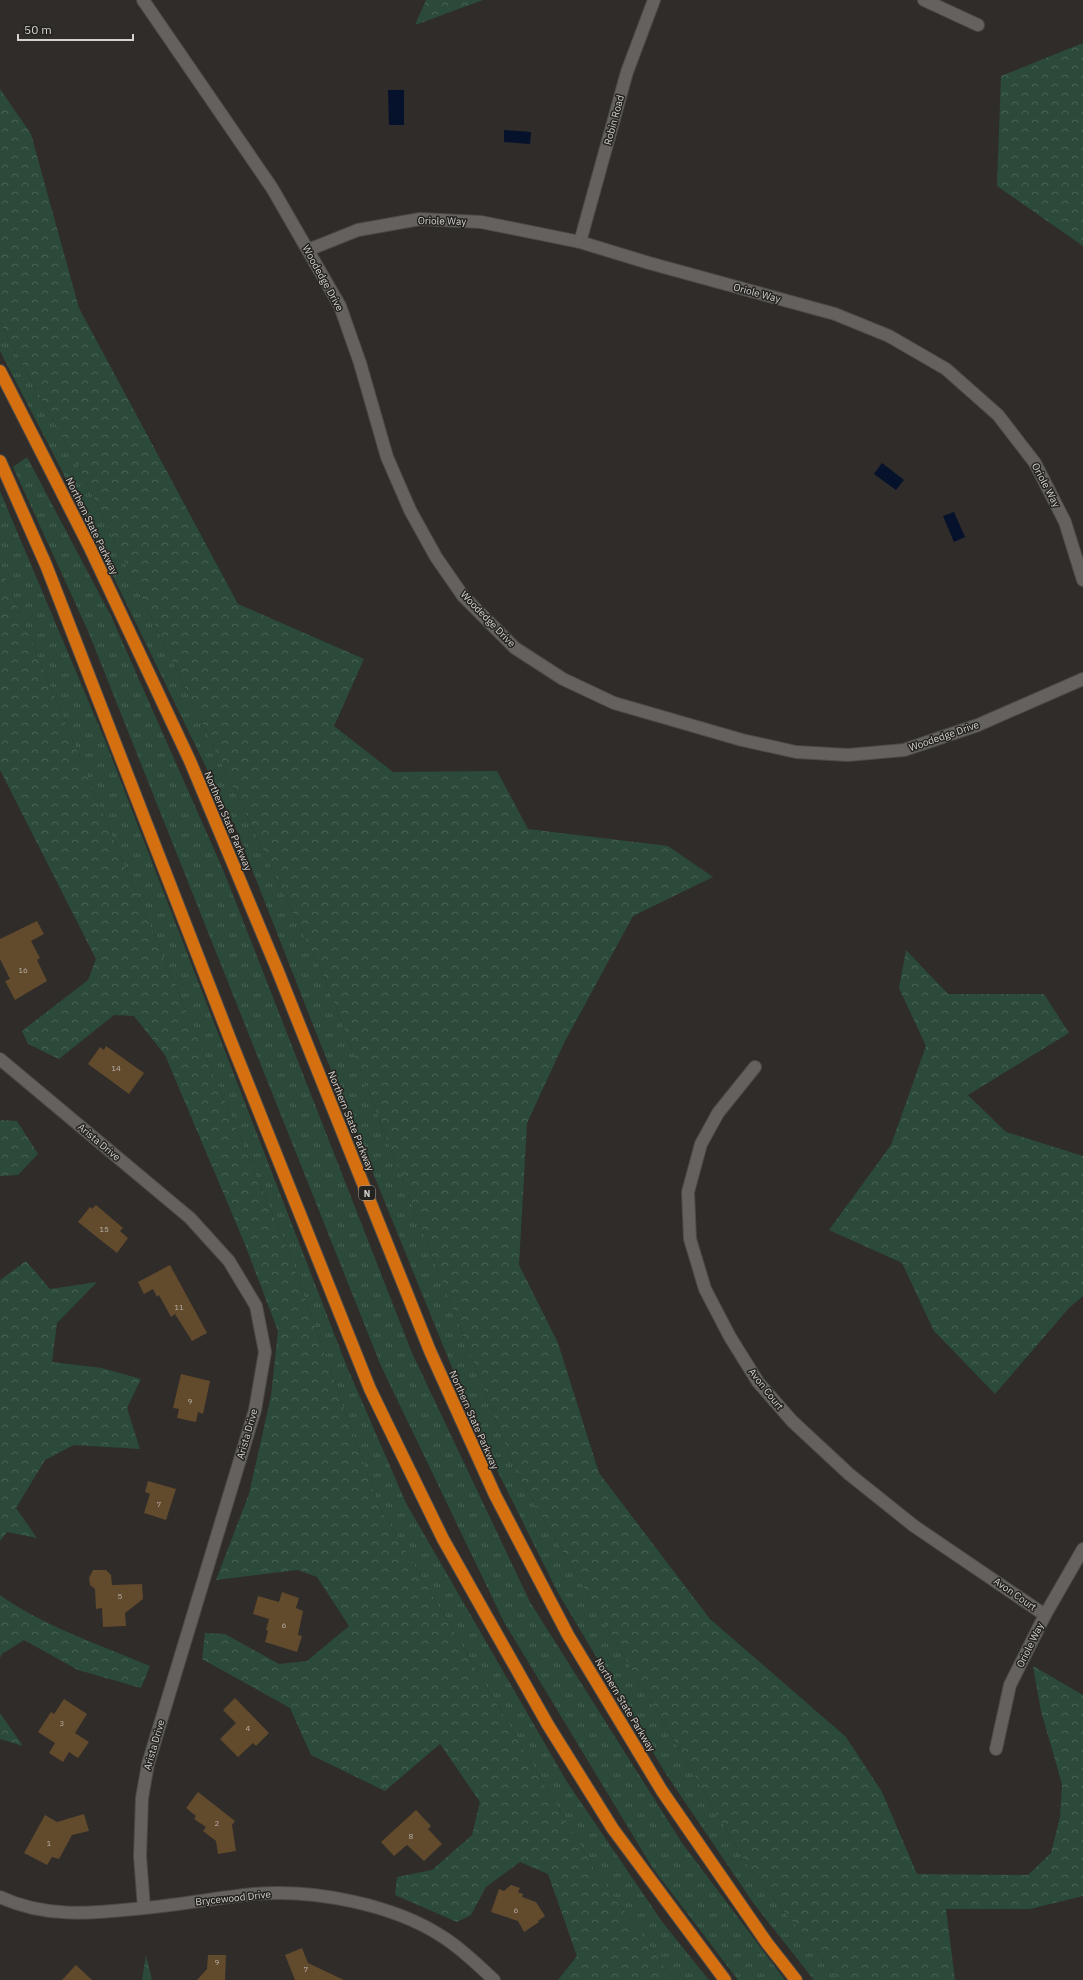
<svg xmlns="http://www.w3.org/2000/svg" width="1083" height="1980" viewBox="0 0 1083 1980" font-family="'IBM Plex Sans',sans-serif">
<style>
.grass{fill:url(#grass-tufts)}
.forest{fill:url(#forest-crowns)}
.water{fill:#06112b}
.building{fill:#624a2c}
.lines{fill:none;stroke-linecap:round;stroke-linejoin:round}
.street-casing{stroke:#4c4a47;stroke-width:14}
.highway-casing{stroke:#4c4a47;stroke-width:14}
.street{stroke:#64615e;stroke-width:12}
.highway{stroke:#d57011;stroke-width:12}
.labels{text-anchor:middle;dominant-baseline:central;stroke-width:3;stroke-linejoin:round;paint-order:stroke}
.number-label{font-size:8px;fill:#b8b1a8}
.shield{fill:#252320;stroke:#a09e9c;stroke-width:1}
.shield-label{font-size:9px;font-weight:bold;fill:#d5d3d1}
.street-label{font-size:10px;fill:#d5d3d1;stroke:#252320}
</style>
<defs>
<pattern id="grass-tufts" width="24" height="20" patternUnits="userSpaceOnUse"><rect width="24" height="20" fill="#2b4a39"/><path d="M3 7l-1-3M5 7V3M7 7l1-3M15 17l-1-3M17 17v-4M19 17l1-3" fill="none" stroke="#496355"/></pattern>
<pattern id="forest-crowns" width="20" height="18" patternUnits="userSpaceOnUse"><rect width="20" height="18" fill="#2b4a39"/><path d="M2 6a3 3 0 1 1 6 0M12 15a3 3 0 1 1 6 0" fill="none" stroke="#496355"/></pattern>
</defs>
<rect width="100%" height="100%" fill="#2f2c2a"/>
<!-- grass -->
<g class="grass">
<path d="M0 323 79 467 324 977 516 1472 747 1865 839 1980H814L754 1904 666 1774 557 1591 479 1434 319 1040 237 831 61 469 0 351Z"/>
<path d="M27 457 111 616 224 872 412 1353 530 1602 682 1843 785 1980H738L652 1867 504 1622 381 1366 88 631 13 467Z"/>
<path d="M0 491 106 743 347 1367 406 1503 567 1782 663 1923 709 1980H674L597 1873 378 1504 286 1245 129 876 0 565Z"/>
</g>
<!-- forest -->
<g class="forest">
<path d="M426 0H483L415 25Z"/>
<path d="M1083 43V246L997 186 1001 76Z"/>
<path d="M0 89 31 134 79 308 238 604 364 659 334 726 393 772 497 771 528 829 668 846 713 877 633 916 564 1043 527 1123 519 1265 558 1343 599 1473 710 1619 846 1737 882 1792 917 1874 1028 1875 1051 1853 1060 1817 1062 1784 1041 1711 1033 1666 1083 1695V1896L1030 1909H946L955 1980H839L747 1865 516 1472 324 977 79 467 0 323Z"/>
<path d="M0 565 129 876 286 1245 378 1504 597 1873 674 1980H558L577 1956 548 1874 520 1862 486 1887 471 1915 457 1922 395 1895 397 1877 432 1870 472 1835 480 1802 440 1744 385 1791 311 1755 290 1708 202 1659 205 1633 225 1634 279 1664 307 1661 349 1626 317 1577 298 1570 216 1580 249 1494 271 1396 278 1331 244 1242 165 1055 134 1016 114 1015 59 1059 28 1044 22 1031 88 980 96 959 0 770Z"/>
<path d="M906 950 948 994H1044L1069 1033 968 1095 1006 1132 1083 1156V1296L1069 1308 995 1394 934 1331 902 1263 829 1230 891 1145 926 1046 899 988Z"/>
<path d="M2 1120 17 1121 38 1154 18 1175 0 1176V1121Z"/>
<path d="M26 1261 50 1289 97 1282 57 1323 52 1362 102 1368 141 1379 127 1408 140 1449 74 1445 45 1460 16 1508 37 1538 7 1532 0 1541V1280Z"/>
<path d="M0 1595C41 1625 103 1646 150 1666L141 1688 78 1670 24 1640 2 1654 0 1658Z"/>
<path d="M0 1713 23 1746 0 1739Z"/>
<path d="M146 1955 152 1980H142Z"/>
</g>
<!-- water -->
<g class="water">
<path d="M388 90H404V125H389Z"/>
<path d="M504 130 531 132 530 144 504 142Z"/>
<path d="M882 463 904 480 896 490 874 474Z"/>
<path d="M954 512 965 537 954 542 943 516Z"/>
</g>
<!-- building -->
<g class="building">
<path d="M37 921 44 934 31 941 40 958 37 960 47 981 15 1000 5 981 10 979 0 959V939Z"/>
<path d="M106 1046 144 1073 129 1094 88 1064 100 1047 104 1050Z"/>
<path d="M96 1205 123 1228 120 1231 128 1238 117 1253 78 1222 90 1207 92 1209Z"/>
<path d="M170 1265 207 1333 192 1341 175 1314 171 1317 159 1295 157 1297 153 1289 144 1294 138 1282Z"/>
<path d="M181 1374 210 1381 203 1414 198 1412 196 1422 177 1418 179 1409 173 1408Z"/>
<path d="M148 1481 176 1489 166 1520 144 1513 150 1494 145 1492Z"/>
<path d="M93 1570H106L111 1575 112 1585 142 1584 143 1599 125 1613 126 1626 103 1627 102 1608 96 1609 95 1589 90 1585 89 1578Z"/>
<path d="M282 1592 299 1598 296 1608 303 1611 298 1635 302 1636 297 1652 265 1642 268 1631 266 1630 269 1619 253 1614 258 1596 279 1602Z"/>
<path d="M235 1698 269 1733 256 1746 253 1743 238 1757 220 1739 236 1723 223 1710Z"/>
<path d="M64 1699 87 1714 75 1733 89 1742 78 1758 69 1752 63 1762 49 1753 55 1743 38 1732 51 1712 54 1714Z"/>
<path d="M198 1792 235 1821 232 1825 236 1851 218 1854 216 1841 203 1831 206 1827 194 1819 196 1816 186 1808Z"/>
<path d="M416 1810 431 1826 428 1829 442 1844 424 1861 407 1845 394 1856 381 1842Z"/>
<path d="M84 1814 89 1831 72 1835 59 1859 52 1857 47 1865 24 1853 45 1815 57 1822Z"/>
<path d="M511 1885 520 1888 518 1892 523 1894 522 1897 536 1902 545 1916 538 1921 539 1922 524 1932 518 1921 491 1912 499 1889 504 1891Z"/>
<path d="M302 1948 308 1963 344 1980H295L285 1955Z"/>
<path d="M208 1955H226L225 1980H197L207 1969Z"/>
<path d="M76 1965 92 1980H62Z"/>
</g>
<g class="lines">
<!-- street casing -->
<g class="street-casing">
<g id="street">
<path d="M143 0 272 188 340 306 360 363 387 457 410 510 436 557 463 596 515 648 563 679 614 703 742 740 796 752 848 755 904 750 978 725 1083 679"/>
<path d="M924 0 978 25"/>
<path d="M580 242 627 72 654 0"/>
<path d="M308 250 358 230 420 219 481 222 580 242 649 263 835 314 889 336 946 369 998 415 1035 463 1065 522 1083 580"/>
<path d="M0 1059 190 1218 229 1261 256 1306 265 1352 255 1410 148 1764 142 1798 140 1856 144 1908"/>
<path d="M755 1067 718 1113 701 1144 688 1192 690 1239 705 1289 730 1337 758 1382 792 1421 849 1474 914 1526 1045 1615"/>
<path d="M996 1749 1010 1685 1045 1615 1083 1549"/>
<path d="M0 1897C43 1917 88 1914 134 1909 174 1906 214 1898 254 1894 313 1889 393 1904 443 1937 462 1949 478 1965 494 1980"/>
</g>
</g>
<!-- highway casing -->
<g class="highway-casing">
<g id="highway">
<path d="M0 371 90 548 190 761 277 969 430 1351 495 1495 568 1635 662 1791 767 1943 796 1980"/>
<path d="M0 461 46 565 230 1039 370 1389 443 1539 548 1725 613 1829 725 1980"/>
</g>
</g>
<!-- street -->
<use href="#street" class="street"/>
<!-- highway -->
<use href="#highway" class="highway"/>
</g>
<g class="labels">
<!-- number labels -->
<g class="number-label">
<text x="23" y="970">16</text>
<text x="116" y="1068">14</text>
<text x="104" y="1229">15</text>
<text x="179" y="1307">11</text>
<text x="190" y="1401">9</text>
<text x="159" y="1504">7</text>
<text x="120" y="1596">5</text>
<text x="284" y="1625">6</text>
<text x="62" y="1723">3</text>
<text x="248" y="1728">4</text>
<text x="217" y="1823">2</text>
<text x="411" y="1836">8</text>
<text x="49" y="1843">1</text>
<text x="516" y="1910">6</text>
<text x="217" y="1962">9</text>
<text x="306" y="1969">7</text>
</g>
<!-- shield labels -->
<rect class="shield" x="359" y="1186" width="16" height="14" rx="3"/>
<g class="shield-label">
<text x="367" y="1193">N</text>
</g>
<!-- street labels -->
<g class="street-label">
<text transform="translate(614 120) rotate(-75)">Robin Road</text>
<text transform="translate(442 221) rotate(1)">Oriole Way</text>
<text transform="translate(323 278) rotate(61)">Woodedge Drive</text>
<text transform="translate(757 293) rotate(15)">Oriole Way</text>
<text transform="translate(1046 485) rotate(62)">Oriole Way</text>
<text transform="translate(92 526) rotate(64)">Northern State Parkway</text>
<text transform="translate(488 619) rotate(46)">Woodedge Drive</text>
<text transform="translate(944 736) rotate(-19)">Woodedge Drive</text>
<text transform="translate(228 821) rotate(67)">Northern State Parkway</text>
<text transform="translate(351 1121) rotate(68)">Northern State Parkway</text>
<text transform="translate(99 1142) rotate(40)">Arista Drive</text>
<text transform="translate(766 1389) rotate(52)">Avon Court</text>
<text transform="translate(474 1420) rotate(66)">Northern State Parkway</text>
<text transform="translate(247 1434) rotate(-74)">Arista Drive</text>
<text transform="translate(1015 1594) rotate(35)">Avon Court</text>
<text transform="translate(1030 1645) rotate(-64)">Oriole Way</text>
<text transform="translate(625 1705) rotate(59)">Northern State Parkway</text>
<text transform="translate(154 1745) rotate(-74)">Arista Drive</text>
<text transform="translate(233 1898) rotate(-6)">Brycewood Drive</text>
</g>
</g>
<!-- scale -->
<path d="M18 34v6h115v-6" fill="none" stroke="#d5d3d1" stroke-width="2"/>
<text x="24" y="34" font-size="12" fill="#d5d3d1" stroke="#252320" stroke-width="3" paint-order="stroke">50 m</text>
</svg>
